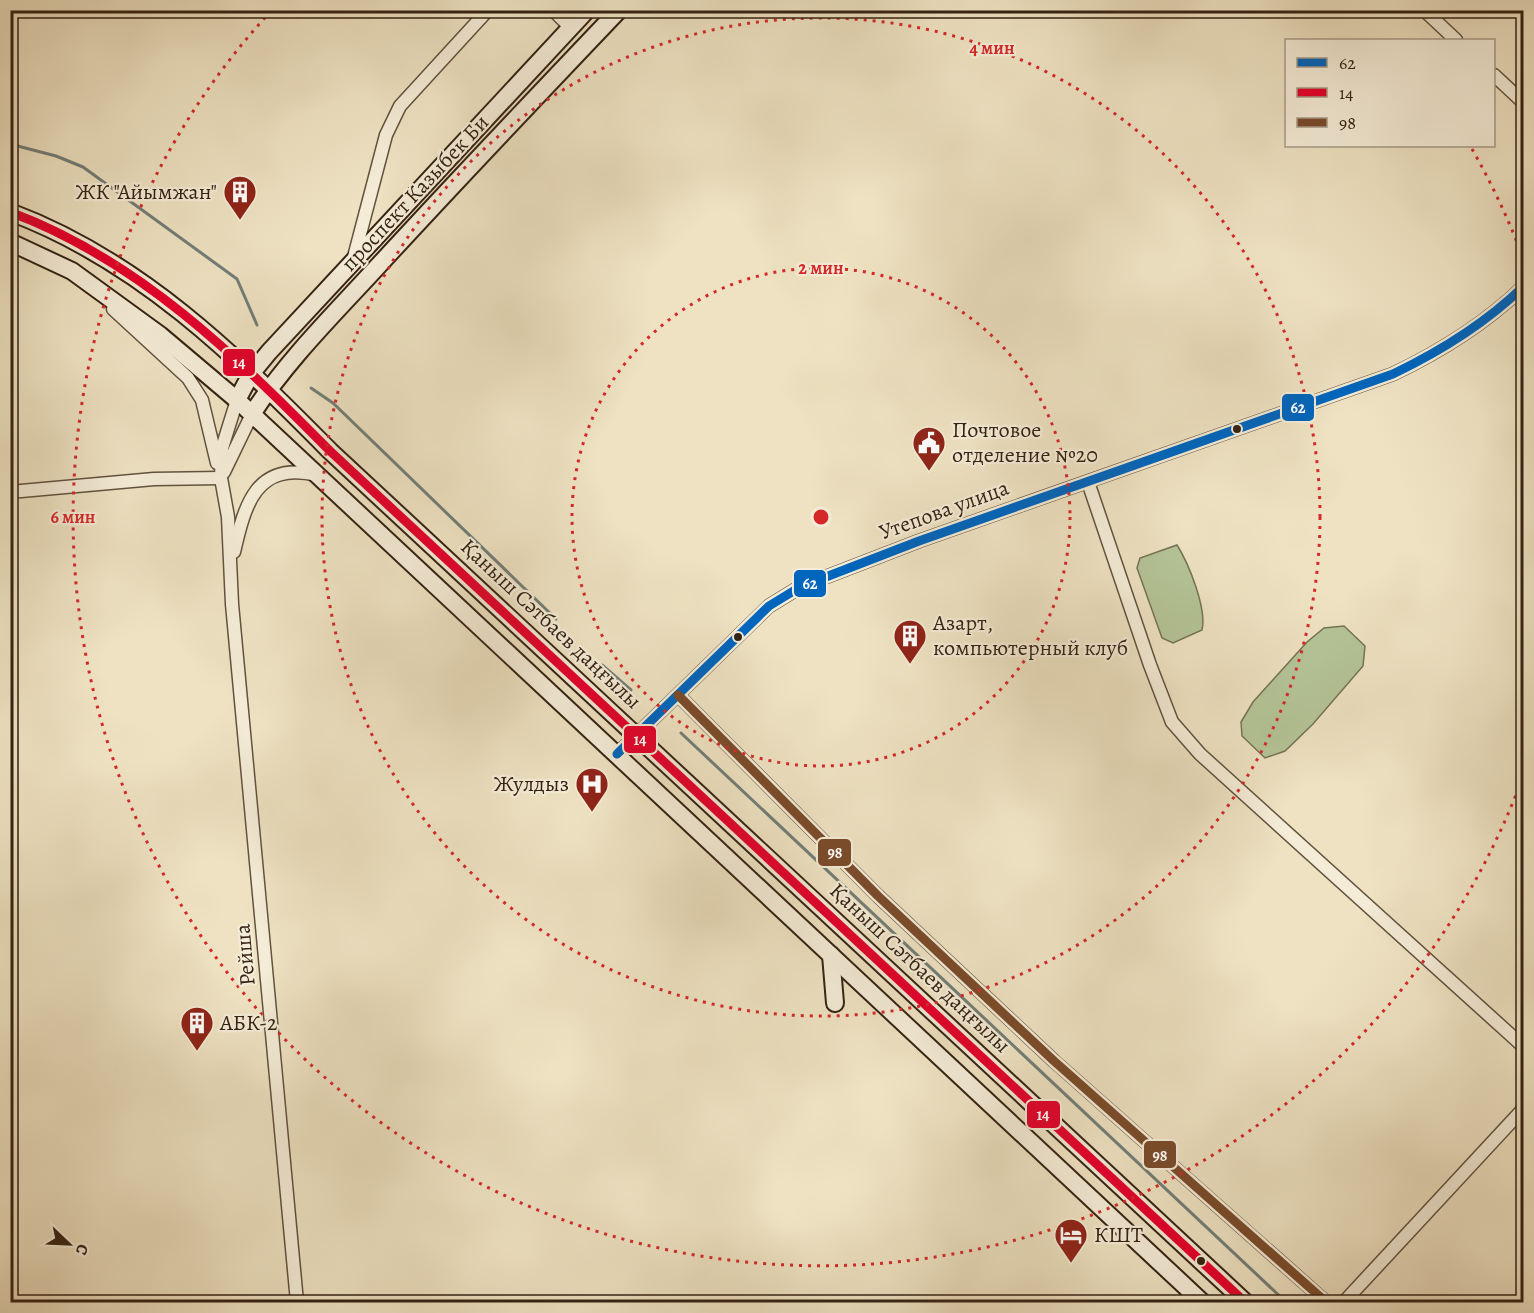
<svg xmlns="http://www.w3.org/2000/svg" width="1534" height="1313" viewBox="0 0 1534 1313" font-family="Alegreya,serif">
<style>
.green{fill:#b4c497;stroke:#747355;stroke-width:1.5}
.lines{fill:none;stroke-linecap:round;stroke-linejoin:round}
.stream{stroke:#727e78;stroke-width:3}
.street-casing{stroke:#62523f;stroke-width:15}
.secondary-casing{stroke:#342213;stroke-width:20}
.street{stroke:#f4ecd7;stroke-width:12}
.secondary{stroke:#f4ecd7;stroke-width:16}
.bus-1-casing{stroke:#f4ecd7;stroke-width:14}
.bus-2-casing{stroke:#f4ecd7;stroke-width:14}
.bus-3-casing{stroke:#f4ecd7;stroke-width:14}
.bus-1{stroke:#0065bd;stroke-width:9}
.bus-2{stroke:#e4002b;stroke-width:9}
.bus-3{stroke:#7a4b2a;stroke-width:9}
.ring{fill:none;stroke:#d62828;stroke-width:3;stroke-dasharray:3 6}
.bus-dot{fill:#342213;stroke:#f4ecd7;stroke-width:2}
.labels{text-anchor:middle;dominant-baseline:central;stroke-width:4.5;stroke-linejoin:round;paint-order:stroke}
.poi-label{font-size:22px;fill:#342213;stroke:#f4ecd7;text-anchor:start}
.street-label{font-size:22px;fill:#342213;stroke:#f4ecd7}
.centre{fill:#d62828;stroke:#f4ecd7;stroke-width:3}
.ring-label{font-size:18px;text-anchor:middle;font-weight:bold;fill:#d62828;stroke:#f4ecd7;stroke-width:4.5;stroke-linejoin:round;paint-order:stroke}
.line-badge{stroke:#f4ecd7;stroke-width:2}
.badge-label{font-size:16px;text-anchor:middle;font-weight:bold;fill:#fff}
</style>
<rect width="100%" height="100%" fill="#eee2c2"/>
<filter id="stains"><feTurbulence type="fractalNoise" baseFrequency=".00333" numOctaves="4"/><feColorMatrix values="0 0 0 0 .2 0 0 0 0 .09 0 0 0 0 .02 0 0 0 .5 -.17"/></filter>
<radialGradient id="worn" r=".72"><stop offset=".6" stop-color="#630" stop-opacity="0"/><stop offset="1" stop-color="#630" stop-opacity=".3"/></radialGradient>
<!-- green -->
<g class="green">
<path d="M1177 545C1189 564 1207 609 1202 630L1173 643 1162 638 1137 568 1140 558Z"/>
<path d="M1344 626 1365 646 1363 666 1313 724 1285 751 1265 758 1242 736 1241 722 1253 702 1307 642 1324 628Z"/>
</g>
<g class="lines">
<!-- stream -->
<g class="stream">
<path d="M10 144 56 156 83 167 237 279 257 325"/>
<path d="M311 388 333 403 556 619"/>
<path d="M602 665 631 690"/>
<path d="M681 733 1286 1302"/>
</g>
<!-- street casing -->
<g class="street-casing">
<g id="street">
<path d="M553 10 571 28"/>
<path d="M1424 10 1456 40"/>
<path d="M1494 75 1524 103"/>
<path d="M354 257 386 135 400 106 488 10"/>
<path d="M113 309 188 378 202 400 217 463"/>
<path d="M237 400 222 448 221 478 228 517 232 604 297 1302"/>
<path d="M224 472 252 414"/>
<path d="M1088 482 1150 665 1172 722 1200 754 1524 1047"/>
<path d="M10 492 154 479 221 478"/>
<path d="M234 552C245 504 256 461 317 475"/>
<path d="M678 695 878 896 1054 1061 1326 1302"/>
<path d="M617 754 769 606 800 587 919 541 1393 374C1441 351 1485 324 1524 286"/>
<path d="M1344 1302 1524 1108"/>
</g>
</g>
<!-- secondary casing -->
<g class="secondary-casing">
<g id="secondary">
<path d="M10 212C139 260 235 355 330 451L1245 1302"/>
<path d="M10 242 72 271 160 335 237 400 1202 1302"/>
<path d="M237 400 251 374 269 352 587 10"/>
<path d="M252 414C288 359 335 313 379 265 458 179 538 95 619 10"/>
<path d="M831 955 835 1003"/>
</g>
</g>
<!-- street -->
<use href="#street" class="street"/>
<!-- secondary -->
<use href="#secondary" class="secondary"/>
<!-- bus-1 casing -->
<g class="bus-1-casing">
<path id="bus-1" d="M617 754 769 606 800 587 919 541 1393 374C1441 351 1485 324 1524 286"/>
</g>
<!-- bus-2 casing -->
<g class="bus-2-casing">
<path id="bus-2" d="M10 212C139 260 235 355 330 451L1245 1302"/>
</g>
<!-- bus-3 casing -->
<g class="bus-3-casing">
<path id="bus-3" d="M678 695 878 896 1054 1061 1326 1302"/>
</g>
<!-- bus-1 -->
<use href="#bus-1" class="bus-1"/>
<!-- bus-2 -->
<use href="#bus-2" class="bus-2"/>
<!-- bus-3 -->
<use href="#bus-3" class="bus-3"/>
</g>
<!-- distance rings -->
<g class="ring">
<circle cx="821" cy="517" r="249"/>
<circle cx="821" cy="517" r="499"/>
<path d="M1522 779A748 748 0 1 1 270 12M1472 149A748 748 0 0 1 1522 255"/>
</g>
<!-- icons -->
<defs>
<g id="building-pin" transform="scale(1.725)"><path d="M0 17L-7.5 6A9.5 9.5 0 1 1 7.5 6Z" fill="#8f2418" stroke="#f4ecd7"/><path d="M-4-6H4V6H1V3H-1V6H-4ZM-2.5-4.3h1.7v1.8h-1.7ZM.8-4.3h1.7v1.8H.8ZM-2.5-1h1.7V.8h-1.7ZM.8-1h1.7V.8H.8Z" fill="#fff"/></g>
<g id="civic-pin" transform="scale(1.725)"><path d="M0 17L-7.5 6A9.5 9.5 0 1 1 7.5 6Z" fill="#8f2418" stroke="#f4ecd7"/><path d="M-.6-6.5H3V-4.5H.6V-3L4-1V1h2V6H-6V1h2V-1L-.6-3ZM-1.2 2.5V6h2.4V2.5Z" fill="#fff"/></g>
<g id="hospital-pin" transform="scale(1.725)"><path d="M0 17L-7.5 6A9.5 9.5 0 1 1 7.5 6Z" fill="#8f2418" stroke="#f4ecd7"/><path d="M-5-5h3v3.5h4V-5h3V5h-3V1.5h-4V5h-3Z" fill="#fff"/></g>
<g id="hotel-pin" transform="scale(1.725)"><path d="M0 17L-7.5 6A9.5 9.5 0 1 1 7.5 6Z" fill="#8f2418" stroke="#f4ecd7"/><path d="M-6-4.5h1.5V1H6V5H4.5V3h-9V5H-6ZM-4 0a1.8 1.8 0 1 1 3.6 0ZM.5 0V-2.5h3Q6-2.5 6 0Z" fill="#fff"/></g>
</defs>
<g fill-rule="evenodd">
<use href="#building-pin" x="240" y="192"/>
<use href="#civic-pin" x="929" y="443"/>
<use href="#building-pin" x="910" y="636"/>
<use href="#hospital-pin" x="592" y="784"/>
<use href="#building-pin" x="197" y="1023"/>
<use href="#hotel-pin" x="1071" y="1235"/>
</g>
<!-- markers -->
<g class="bus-dot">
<circle cx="1237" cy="429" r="5"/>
<circle cx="738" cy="637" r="5"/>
<circle cx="1201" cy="1261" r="5"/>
</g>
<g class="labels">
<!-- poi labels -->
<g class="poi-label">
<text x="217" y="192" text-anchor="end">ЖК "Айымжан"</text>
<text x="952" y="430">Почтовое<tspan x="952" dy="25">отделение №20</tspan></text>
<text x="933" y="623">Азарт,<tspan x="933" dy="25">компьютерный клуб</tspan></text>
<text x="569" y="784" text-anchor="end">Жулдыз</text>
<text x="220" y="1023">АБК-2</text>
<text x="1094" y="1235">КШТ</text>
</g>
<!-- street labels -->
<g class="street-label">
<text transform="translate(415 193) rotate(-47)">проспект Казыбек Би</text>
<text transform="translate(944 510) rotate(-20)">Утепова улица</text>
<text transform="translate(551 624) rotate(43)">Қаныш Сәтбаев даңғылы</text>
<text transform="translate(245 955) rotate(-95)">Рейша</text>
<text transform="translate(920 968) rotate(43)">Қаныш Сәтбаев даңғылы</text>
</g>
</g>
<circle cx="821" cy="517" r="9" class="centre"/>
<g class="ring-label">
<text x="992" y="54">4 мин</text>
<text x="821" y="274">2 мин</text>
<text x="73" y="523">6 мин</text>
</g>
<g class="line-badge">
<rect x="222" y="348" width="34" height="29" rx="6" fill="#e4002b"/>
<rect x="1281" y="393" width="34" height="29" rx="6" fill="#0065bd"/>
<rect x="793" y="569" width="34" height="29" rx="6" fill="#0065bd"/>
<rect x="623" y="725" width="34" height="29" rx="6" fill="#e4002b"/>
<rect x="817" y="838" width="35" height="29" rx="6" fill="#7a4b2a"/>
<rect x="1026" y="1100" width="35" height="29" rx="6" fill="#e4002b"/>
<rect x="1143" y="1140" width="34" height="29" rx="6" fill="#7a4b2a"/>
</g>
<g class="badge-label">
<text x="239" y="368">14</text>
<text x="1298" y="413">62</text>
<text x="810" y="589">62</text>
<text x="640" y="745">14</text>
<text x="835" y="858">98</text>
<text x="1043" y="1120">14</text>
<text x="1160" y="1161">98</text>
</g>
<!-- margin -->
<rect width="1534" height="1313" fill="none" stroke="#eee2c2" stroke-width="36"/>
<rect x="12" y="12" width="1510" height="1289" fill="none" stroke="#342213" stroke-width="3"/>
<rect x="18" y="18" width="1498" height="1277" fill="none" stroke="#342213" stroke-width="1.5"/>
<!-- legend -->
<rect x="1285" y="39" width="210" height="108" fill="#f4ecd7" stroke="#a79b89" stroke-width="1.5"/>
<rect x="1297" y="58" width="30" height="9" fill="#0065bd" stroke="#a79b89" stroke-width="1.5"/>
<text x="1339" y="69" font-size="18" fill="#342213">62</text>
<rect x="1297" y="88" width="30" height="9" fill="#e4002b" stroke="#a79b89" stroke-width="1.5"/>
<text x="1339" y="99" font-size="18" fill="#342213">14</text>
<rect x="1297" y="118" width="30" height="9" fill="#7a4b2a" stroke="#a79b89" stroke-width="1.5"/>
<text x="1339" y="129" font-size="18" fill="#342213">98</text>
<!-- north arrow -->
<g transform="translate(69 1244) rotate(113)" stroke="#f4ecd7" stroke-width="4.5" paint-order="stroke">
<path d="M0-4.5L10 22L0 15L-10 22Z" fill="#342213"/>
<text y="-9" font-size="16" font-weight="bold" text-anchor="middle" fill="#342213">С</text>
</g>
<rect width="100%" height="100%" filter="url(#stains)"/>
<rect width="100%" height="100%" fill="url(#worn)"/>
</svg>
